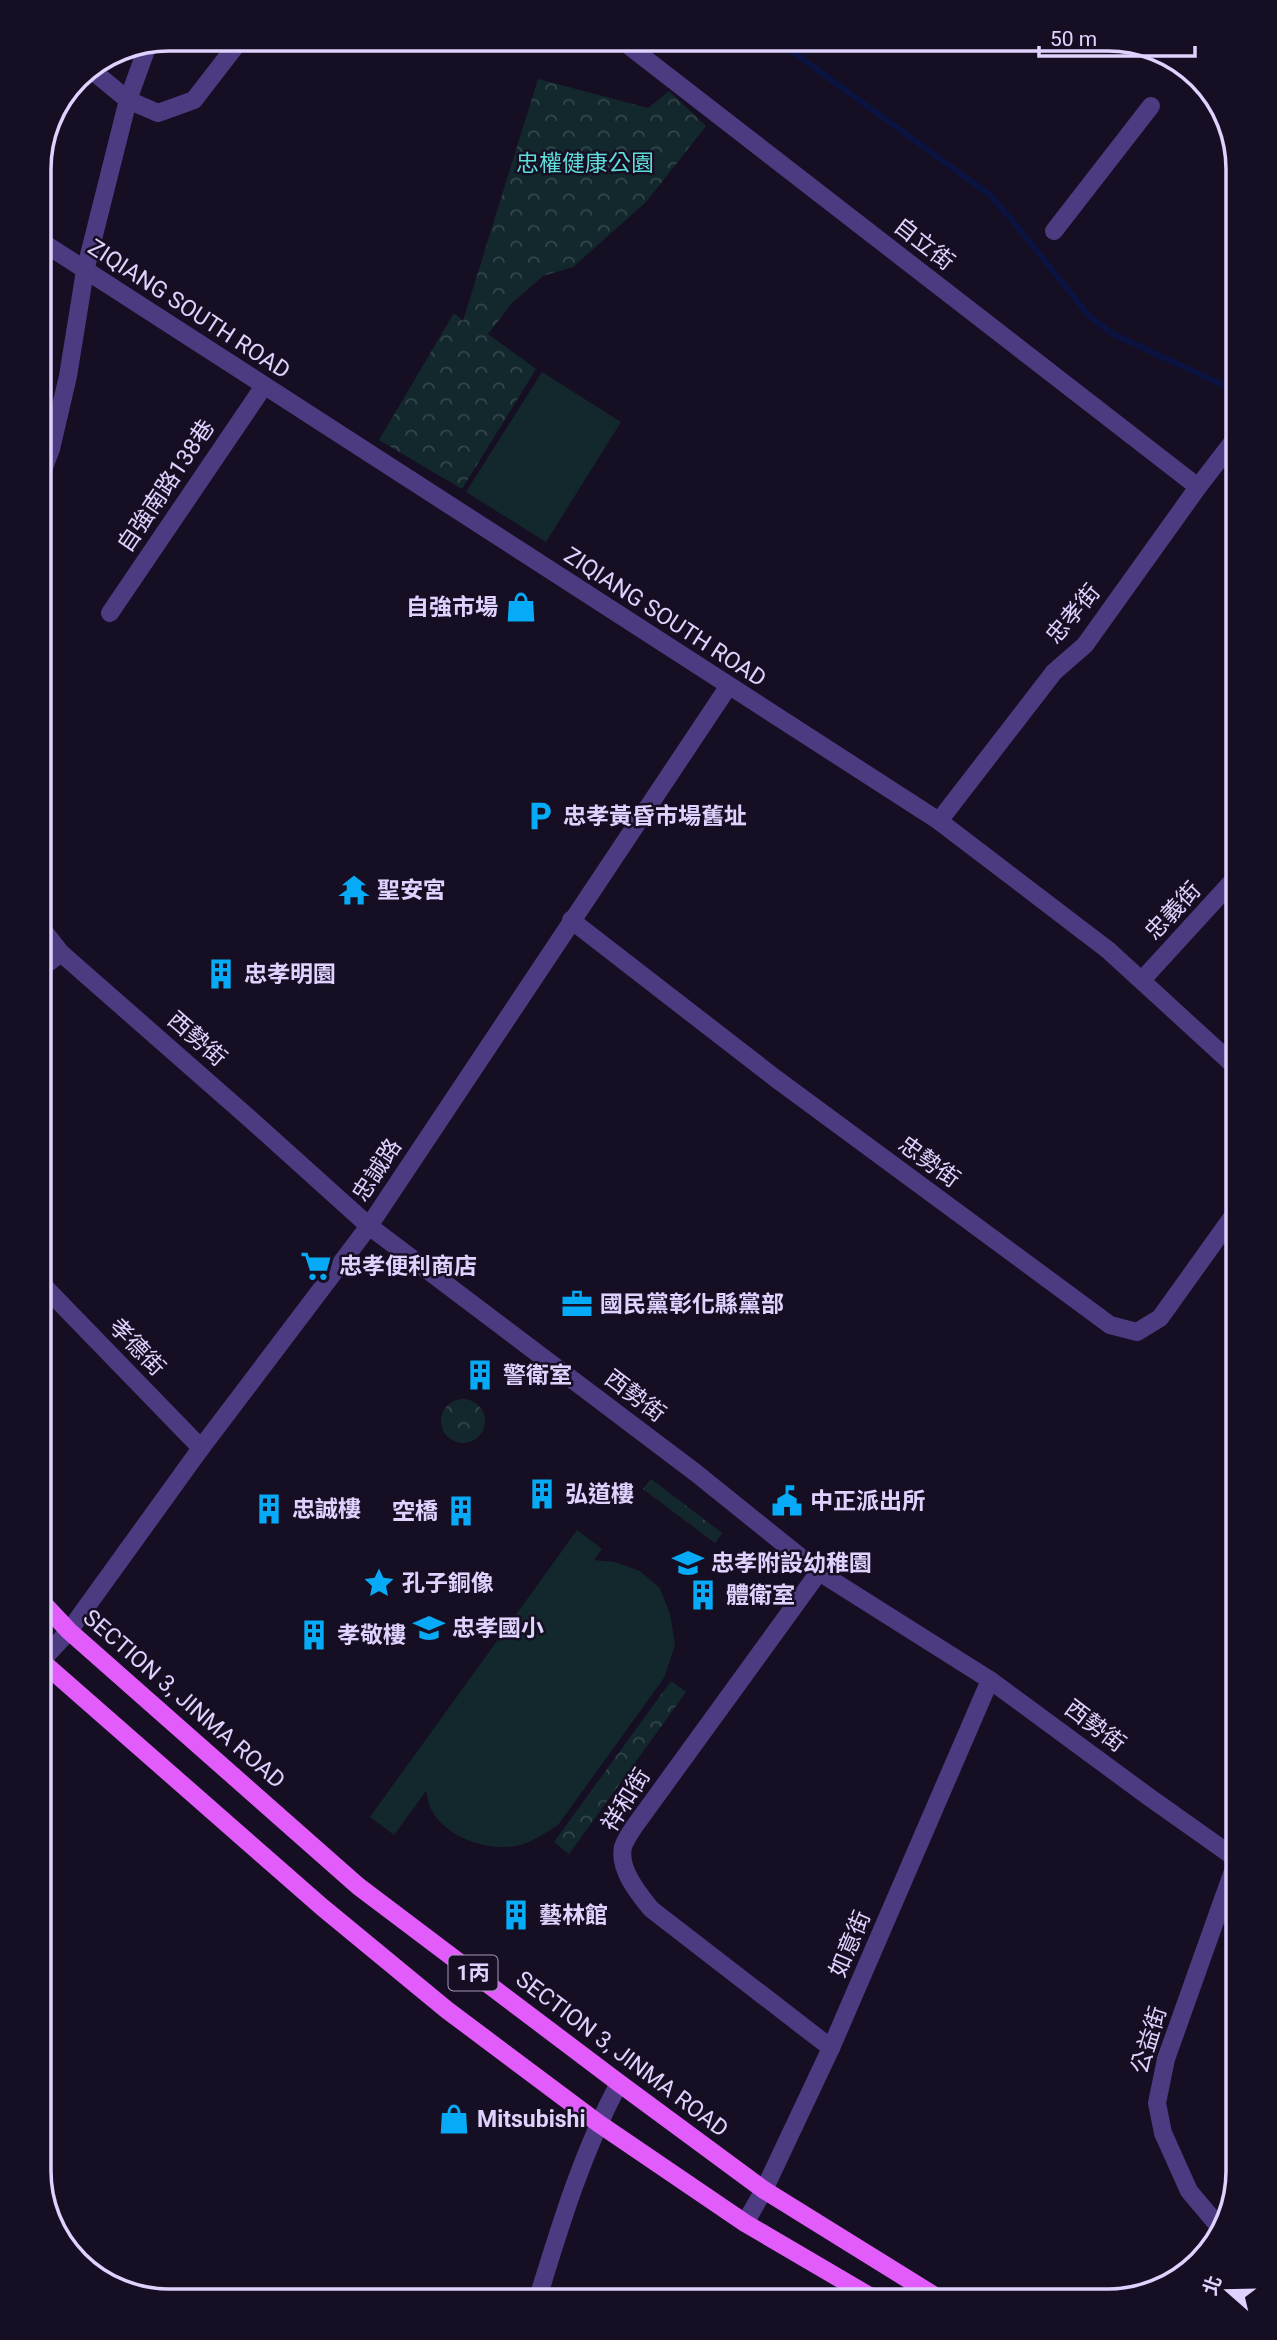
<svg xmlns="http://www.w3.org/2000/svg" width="1277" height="2340" viewBox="0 0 1277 2340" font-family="Roboto,'Noto Sans TC',sans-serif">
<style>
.forest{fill:url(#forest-crowns)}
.pitch{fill:#12282d}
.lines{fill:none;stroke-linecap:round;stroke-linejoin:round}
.stream{stroke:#0b1340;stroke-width:6}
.minor{stroke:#4c3b81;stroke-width:18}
.tertiary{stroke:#4c3b81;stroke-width:18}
.primary{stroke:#e25cfb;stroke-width:18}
.labels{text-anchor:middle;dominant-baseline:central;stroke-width:5;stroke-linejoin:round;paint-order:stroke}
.shield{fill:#160f23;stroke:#a398bc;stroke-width:2}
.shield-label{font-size:21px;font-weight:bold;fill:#e0d2fe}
.park-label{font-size:23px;fill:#5fdcd8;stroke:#160f23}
.street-label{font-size:23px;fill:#e0d2fe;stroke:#160f23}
.poi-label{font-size:23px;font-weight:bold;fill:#e0d2fe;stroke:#160f23;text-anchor:start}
.rim{fill:none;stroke:#e0d2fe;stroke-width:3.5}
</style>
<defs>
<pattern id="forest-crowns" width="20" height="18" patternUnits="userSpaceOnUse" patternTransform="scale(1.75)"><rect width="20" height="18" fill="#12282d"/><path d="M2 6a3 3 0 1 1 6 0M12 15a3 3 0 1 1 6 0" fill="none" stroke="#34464c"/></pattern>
</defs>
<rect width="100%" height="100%" fill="#160f23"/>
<!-- forest -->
<g class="forest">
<path d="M538 79 648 108 669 91 706 126 646 202 573 267 543 276 512 303 488 334 536 369 462 489 379 440 454 313 463 321Z"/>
<circle cx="463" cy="1421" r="22"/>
<path d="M651 1479 722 1533 715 1543 643 1489Z"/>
<path d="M671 1681 686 1692 569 1854 554 1842Z"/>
</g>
<!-- pitch -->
<g class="pitch">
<path d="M542 372 621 422 546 542 466 492Z"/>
<path d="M577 1530 602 1549 594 1560 615 1562 640 1571 660 1588 670 1614 675 1645 664 1678 558 1825C544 1834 530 1844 514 1846 484 1851 443 1836 430 1807 428 1803 428 1796 426 1791L394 1835 370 1817Z"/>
</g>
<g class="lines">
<!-- stream -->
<path class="stream" d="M775 39 990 195 1011 219 1090 317 1113 334 1238 392"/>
<!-- minor -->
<g class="minor">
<path d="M620 39 1198 487"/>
<path d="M89 68 128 100 158 113 194 100 241 39"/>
<path d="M1054 231 1151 106"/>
<path d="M39 480 51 449 68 376 85 271 128 100 149 42"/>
<path d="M110 613 264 386"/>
<path d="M939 821 1054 672 1085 645 1198 487 1238 435"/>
<path d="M571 920 775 1078 1110 1325 1137 1332 1160 1318 1238 1209"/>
<path d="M39 925 61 953 249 1118 369 1226 696 1473 819 1572 990 1680 1149 1797 1238 1860"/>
<path d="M39 970 61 953"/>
<path d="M1142 980 1238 875"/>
<path d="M39 1281 201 1448"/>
<path d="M819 1572 634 1827C630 1833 625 1841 623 1847 618 1869 639 1894 651 1909L831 2048"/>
<path d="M41 1661 69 1631 201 1448 369 1226 728 687"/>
<path d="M745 2223 764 2190 831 2048 990 1680"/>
<path d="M1221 2229 1189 2191 1163 2133 1157 2103 1166 2059 1238 1857"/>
<path d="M537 2301C560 2226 582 2153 619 2083"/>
</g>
<!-- tertiary -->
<path class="tertiary" d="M39 240 939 821 1108 950 1238 1069"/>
<!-- primary -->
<g class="primary">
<path d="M39 1599 69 1631 358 1886 619 2083 764 2190 943 2301"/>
<path d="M39 1659 322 1907 447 2010 598 2123 745 2223 878 2301"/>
</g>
</g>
<!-- icons -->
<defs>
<g id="shop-bare" transform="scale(2.415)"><path d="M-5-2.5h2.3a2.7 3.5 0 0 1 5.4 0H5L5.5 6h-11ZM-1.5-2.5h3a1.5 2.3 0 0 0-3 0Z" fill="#06aaf6" stroke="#160f23" stroke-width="2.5" paint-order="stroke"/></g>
<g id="parking-bare" transform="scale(2.415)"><path d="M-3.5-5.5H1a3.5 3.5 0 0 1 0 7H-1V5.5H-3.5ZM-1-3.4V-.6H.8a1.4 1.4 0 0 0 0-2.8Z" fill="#06aaf6" stroke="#160f23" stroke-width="2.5" paint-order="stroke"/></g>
<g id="temple-bare" transform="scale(2.415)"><path d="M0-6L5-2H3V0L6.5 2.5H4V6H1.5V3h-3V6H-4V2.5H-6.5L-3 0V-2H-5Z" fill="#06aaf6" stroke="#160f23" stroke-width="2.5" paint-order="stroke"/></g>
<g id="building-bare" transform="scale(2.415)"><path d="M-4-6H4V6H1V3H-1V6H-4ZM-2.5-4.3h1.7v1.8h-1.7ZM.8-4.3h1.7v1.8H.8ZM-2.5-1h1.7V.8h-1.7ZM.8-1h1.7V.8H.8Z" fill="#06aaf6" stroke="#160f23" stroke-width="2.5" paint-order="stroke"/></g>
<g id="supermarket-bare" transform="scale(2.415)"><path d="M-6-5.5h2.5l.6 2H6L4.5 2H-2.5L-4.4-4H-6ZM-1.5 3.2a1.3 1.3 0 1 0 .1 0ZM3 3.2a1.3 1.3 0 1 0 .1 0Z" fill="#06aaf6" stroke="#160f23" stroke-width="2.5" paint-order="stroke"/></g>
<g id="office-bare" transform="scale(2.415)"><path d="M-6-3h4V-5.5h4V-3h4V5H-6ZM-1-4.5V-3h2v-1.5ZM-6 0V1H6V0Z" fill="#06aaf6" stroke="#160f23" stroke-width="2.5" paint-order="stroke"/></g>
<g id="civic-bare" transform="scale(2.415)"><path d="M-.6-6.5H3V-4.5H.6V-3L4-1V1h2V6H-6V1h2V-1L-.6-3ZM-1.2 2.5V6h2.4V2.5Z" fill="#06aaf6" stroke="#160f23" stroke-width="2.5" paint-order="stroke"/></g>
<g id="school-bare" transform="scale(2.415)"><path d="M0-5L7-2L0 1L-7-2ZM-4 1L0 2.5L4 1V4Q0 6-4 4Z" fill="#06aaf6" stroke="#160f23" stroke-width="2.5" paint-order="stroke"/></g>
<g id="sight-bare" transform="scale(2.415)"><path d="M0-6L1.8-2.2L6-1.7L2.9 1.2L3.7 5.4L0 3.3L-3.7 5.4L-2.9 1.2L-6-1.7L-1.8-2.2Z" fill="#06aaf6" stroke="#160f23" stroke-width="2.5" paint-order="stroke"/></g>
</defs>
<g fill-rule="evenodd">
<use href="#shop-bare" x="521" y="607"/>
<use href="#parking-bare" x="540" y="816"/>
<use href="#temple-bare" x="354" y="890"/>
<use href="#building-bare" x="221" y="974"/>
<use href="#supermarket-bare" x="316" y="1266"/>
<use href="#office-bare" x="577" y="1304"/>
<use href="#building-bare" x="480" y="1375"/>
<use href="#building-bare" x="542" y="1494"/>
<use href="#civic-bare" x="787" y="1501"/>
<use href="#building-bare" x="269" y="1509"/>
<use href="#building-bare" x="461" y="1511"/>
<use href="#school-bare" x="688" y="1563"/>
<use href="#sight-bare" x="379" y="1583"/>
<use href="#building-bare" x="703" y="1595"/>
<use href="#school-bare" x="429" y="1628"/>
<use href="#building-bare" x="314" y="1635"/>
<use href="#building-bare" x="516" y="1915"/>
<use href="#shop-bare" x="454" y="2119"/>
</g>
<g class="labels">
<!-- shield labels -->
<rect class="shield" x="448.5" y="1955.5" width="49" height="35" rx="5"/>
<g class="shield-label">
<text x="473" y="1973">1丙</text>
</g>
<!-- park labels -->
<g class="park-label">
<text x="585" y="163">忠權健康公園</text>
</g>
<!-- street labels -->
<g class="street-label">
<text transform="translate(924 244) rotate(38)">自立街</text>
<text transform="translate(189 309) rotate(33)">ZIQIANG SOUTH ROAD</text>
<text transform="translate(166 486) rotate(-56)">自強南路138巷</text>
<text transform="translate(1073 614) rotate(-50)">忠孝街</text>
<text transform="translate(665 617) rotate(33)">ZIQIANG SOUTH ROAD</text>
<text transform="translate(1173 911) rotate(-47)">忠義街</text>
<text transform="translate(197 1039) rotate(41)">西勢街</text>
<text transform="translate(929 1162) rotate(36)">忠勢街</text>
<text transform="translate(377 1170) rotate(-57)">忠誠路</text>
<text transform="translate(137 1347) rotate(46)">孝德街</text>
<text transform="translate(635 1396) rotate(37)">西勢街</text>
<text transform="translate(184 1699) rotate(41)">SECTION 3, JINMA ROAD</text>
<text transform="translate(1095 1726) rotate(37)">西勢街</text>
<text transform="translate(626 1800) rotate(-58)">祥和街</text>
<text transform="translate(850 1944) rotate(-67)">如意街</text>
<text transform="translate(1149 2040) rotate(-73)">公益街</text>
<text transform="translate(622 2054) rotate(37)">SECTION 3, JINMA ROAD</text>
</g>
<!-- poi labels -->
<g class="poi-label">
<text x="498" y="607" text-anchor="end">自強市場</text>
<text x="563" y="816">忠孝黃昏市場舊址</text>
<text x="377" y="890">聖安宮</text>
<text x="244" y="974">忠孝明園</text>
<text x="339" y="1266">忠孝便利商店</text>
<text x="600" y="1304">國民黨彰化縣黨部</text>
<text x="503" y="1375">警衛室</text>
<text x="565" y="1494">弘道樓</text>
<text x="810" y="1501">中正派出所</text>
<text x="292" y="1509">忠誠樓</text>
<text x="438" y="1511" text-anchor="end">空橋</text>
<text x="711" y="1563">忠孝附設幼稚園</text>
<text x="402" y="1583">孔子銅像</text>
<text x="726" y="1595">體衛室</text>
<text x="452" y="1628">忠孝國小</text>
<text x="337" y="1635">孝敬樓</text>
<text x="539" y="1915">藝林館</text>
<text x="477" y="2119">Mitsubishi</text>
</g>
</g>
<!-- crop -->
<path d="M0 0H1277V2340H0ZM169 51H1108A118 118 0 0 1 1226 169V2171A118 118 0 0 1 1108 2289H169A118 118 0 0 1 51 2171V169A118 118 0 0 1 169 51Z" fill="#160f23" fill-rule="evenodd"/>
<path class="rim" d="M169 51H1108A118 118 0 0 1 1226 169V2171A118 118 0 0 1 1108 2289H169A118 118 0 0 1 51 2171V169A118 118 0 0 1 169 51Z"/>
<!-- north arrow -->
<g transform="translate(1228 2291) rotate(290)" stroke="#160f23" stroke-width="5" paint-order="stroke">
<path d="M0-5L12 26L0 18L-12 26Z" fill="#e0d2fe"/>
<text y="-10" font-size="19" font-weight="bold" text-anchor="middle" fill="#e0d2fe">北</text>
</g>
<!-- scale -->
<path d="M1039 46v10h156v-10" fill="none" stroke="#e0d2fe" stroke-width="3.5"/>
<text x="1050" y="46" font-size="21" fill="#e0d2fe" stroke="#160f23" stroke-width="5" paint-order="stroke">50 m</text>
</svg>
